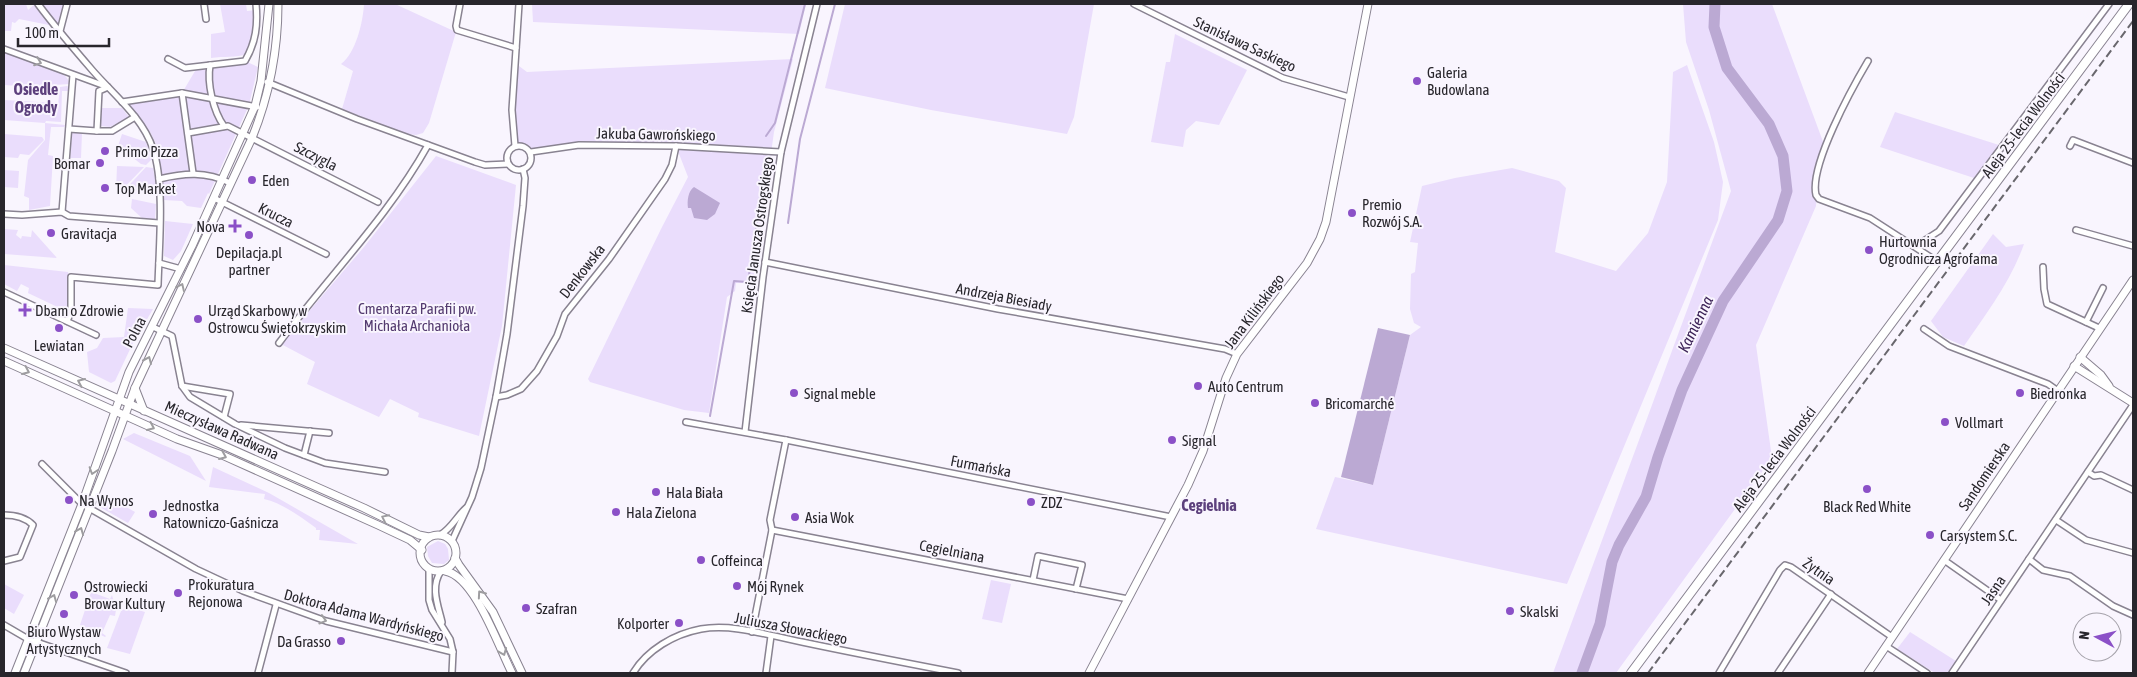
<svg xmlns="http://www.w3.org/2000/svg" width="2137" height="677" viewBox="0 0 2137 677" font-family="'Asap Condensed',sans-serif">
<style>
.green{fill:#eaddfc}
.water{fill:#bba9d3}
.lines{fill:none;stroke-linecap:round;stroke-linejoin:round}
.stream{stroke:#bba9d3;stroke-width:2}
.river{stroke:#bba9d3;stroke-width:11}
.street-casing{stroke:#898391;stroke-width:8}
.secondary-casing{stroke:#898391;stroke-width:9}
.primary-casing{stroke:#898391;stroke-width:10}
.street{stroke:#fff;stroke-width:5}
.secondary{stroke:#fff;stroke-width:7}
.primary{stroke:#fff;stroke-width:8}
.rail{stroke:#69676d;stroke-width:2;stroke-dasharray:8 4;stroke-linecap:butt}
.oneway{stroke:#9e9da0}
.poi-dot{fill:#8b50c7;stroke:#f9f5fe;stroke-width:2}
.labels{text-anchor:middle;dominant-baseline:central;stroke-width:4;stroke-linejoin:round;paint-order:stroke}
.street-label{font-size:15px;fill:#28262c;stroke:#f9f5fe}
.poi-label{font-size:15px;fill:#28262c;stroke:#f9f5fe;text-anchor:start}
.park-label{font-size:15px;fill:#533a6f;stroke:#f9f5fe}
.neighbourhood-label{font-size:16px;font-weight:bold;fill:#5d417d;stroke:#f9f5fe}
.water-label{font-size:16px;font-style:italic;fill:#3c2357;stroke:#f9f5fe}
</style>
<rect width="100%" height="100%" fill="#f9f5fe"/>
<!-- green -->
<g class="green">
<path d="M4 4H26L28 10 35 4H67L60 31 54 26 19 19 15 23 12 22 11 31H4Z"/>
<path d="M220 4H246L247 11 257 10 253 35 247 54C236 58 224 56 211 58V34L225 32Z"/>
<path d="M364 4H395L456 32 429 123 423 133 416 135 406 134 342 109 353 71 341 64C356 53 363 22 364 4Z"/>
<path d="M532 4H806L799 34 533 22Z"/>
<path d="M845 4H1094L1074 117 1067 134 931 110 825 88Z"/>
<path d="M1683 4H1772L1825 147 1819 167 1816 206 1756 345 1772 458 1616 673H1553L1731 191 1709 110 1686 42Z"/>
<path d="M1175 34 1247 70 1219 125 1196 121 1186 130 1183 147 1151 142 1166 62H1170Z"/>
<path d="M4 49C17 54 72 70 69 84L55 85 51 88 4 85Z"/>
<path d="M793 59 774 132 753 281 750 283H736L735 291 727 297 709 413 684 410 590 382 588 379 661 229 688 177 676 146 579 145 531 152 524 146H515L512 122 515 63 527 72Z"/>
<path d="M245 61 258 67 249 105 209 194 208 193 201 208 187 206 182 201 163 200 158 148 150 132 128 102 182 93 198 66Z"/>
<path d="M1687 65 1714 142 1723 182 1718 220 1567 584 1316 529 1335 477 1373 485 1410 335 1421 327 1414 323 1410 309 1411 274 1415 272 1418 243 1410 242 1422 186 1455 178 1512 168 1559 181 1566 188 1555 252 1616 271 1648 233 1667 182 1673 72Z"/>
<path d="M67 86 69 87V91H62L61 122 46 121 45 123 65 125 64 127H51L48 155 53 156 50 206 29 210V198L24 196 28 160 45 140V123L4 120V100L56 103 50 115 58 105 60 87Z"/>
<path d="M101 108H122L129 117 110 127 101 126Z"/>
<path d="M1895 112 1999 145 1974 178 1880 147Z"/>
<path d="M72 132 82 133 81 158H70Z"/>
<path d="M4 134 42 137 44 140 29 155 20 154 18 158 4 157Z"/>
<path d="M122 134 146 142 152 159 146 165 141 164 118 146Z"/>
<path d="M436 156 516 185 502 326 479 436 418 417 419 413 390 399 379 417 307 384 315 362 281 344 364 247Z"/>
<path d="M117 166 144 167 119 193 116 191Z"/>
<path d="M146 167 153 168 156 184 131 196 121 194Z"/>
<path d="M4 170 19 171 18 188 4 187Z"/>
<path d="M132 199 156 204 155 220 143 219 131 208Z"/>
<path d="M165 221 193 224 181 251 173 260 164 256Z"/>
<path d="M4 229 18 230 16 235 21 239 22 236 31 237 32 230 57 258 4 254Z"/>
<path d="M1993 234 2006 247 2024 244C2011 281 1986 314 1964 346L1943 337 1931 321Z"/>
<path d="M4 265 68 272V312L28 293 29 288 21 284 17 291 4 284Z"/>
<path d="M128 308 153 309 132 345 115 381 111 383 89 372 87 352 97 348 103 338 124 337Z"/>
<path d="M134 433 190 456 206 481 123 439Z"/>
<path d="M213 467 269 493 358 544 319 540 320 530H316V528C301 517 282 503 264 499L265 494 209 487Z"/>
<path d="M103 494 135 512 128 523 98 506Z"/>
<path d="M438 541 445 544 448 549 449 560 444 564 432 563 428 556 427 547Z"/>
<path d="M991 580 1011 584 1002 623 982 619Z"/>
<path d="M4 584 24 595 14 614 4 608Z"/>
<path d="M91 592 110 599 112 595 116 610 115 616 110 615 102 633 106 636 105 637 80 625Z"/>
<path d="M134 604H136L135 609 145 612 130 654 107 648 121 611Z"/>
<path d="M1910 632 1956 661 1947 673H1935L1897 649Z"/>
</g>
<!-- water -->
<g class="water">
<path d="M694 187 720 203 715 214 707 220 694 218 691 208H688C687 201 688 191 694 187Z"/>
<path d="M1378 328 1410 335 1373 485 1341 477Z"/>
</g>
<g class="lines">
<!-- stream -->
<g class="stream">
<path d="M766 136 775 123 805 4"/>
<path d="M788 223 800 139 835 4"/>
<path d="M710 416 734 281 748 282 764 175"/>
</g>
<!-- river -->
<path class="river" d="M1582 673 1600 624 1612 562 1619 545 1646 497 1658 457 1682 390 1723 301 1778 220 1787 191 1783 156 1769 124 1727 68 1714 27 1715 4"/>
<!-- street casing -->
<g class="street-casing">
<g id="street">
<path d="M38 4C55 27 74 49 93 71 114 95 143 118 153 149 165 184 159 247 158 285L71 277V312L67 321"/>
<path d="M204 4 206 19"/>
<path d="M460 4 456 26 457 30 516 48"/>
<path d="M1134 4 1283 78 1349 97"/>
<path d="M60 31 67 4"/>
<path d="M4 49 105 86"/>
<path d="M168 59 185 68 245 61C256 42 258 25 256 4"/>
<path d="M1868 61C1852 88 1809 166 1816 195L1819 199 1870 218 1938 262"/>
<path d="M210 65C207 83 213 111 224 126"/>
<path d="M267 82 357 119 475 162 485 165 508 164"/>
<path d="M108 87 99 91 97 131H112L135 117"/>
<path d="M182 93 193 173"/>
<path d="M122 102 182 93 257 107"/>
<path d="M69 129 97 131"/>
<path d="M188 133 228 126 378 202"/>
<circle cx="519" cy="158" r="12"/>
<path d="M515 146 512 110 519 4"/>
<path d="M2070 146 2073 140 2133 163"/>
<path d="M531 152 579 145 676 146 781 152"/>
<path d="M159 179C184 173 206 171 230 183"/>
<path d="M214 198 326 254"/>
<path d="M62 212 73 75"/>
<path d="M4 214 22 215 62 212 69 216 159 223"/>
<path d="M2076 230 2133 246"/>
<path d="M1918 248 1922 242 1939 231 2109 4"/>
<path d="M765 262 998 309 1225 349 1237 354"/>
<path d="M159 263 181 269"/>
<path d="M2043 267 2044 289 2047 304 2099 328"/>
<path d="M4 292 96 335"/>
<path d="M2086 322 2103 288"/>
<path d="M153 327 172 336 182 386 190 397 235 424 285 448 325 463 385 472"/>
<path d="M1924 329 1949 346 2048 384 2058 391"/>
<path d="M279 343C328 277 388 217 428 145"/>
<path d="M182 386 230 394 224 417"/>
<path d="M496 397 507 395 521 389 537 371 557 336 565 314 609 259 665 179 672 165 676 146"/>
<path d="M686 422 786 440 1171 517"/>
<path d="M241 425 329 433"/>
<path d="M745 432 763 277 781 152 817 4"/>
<path d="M304 455 310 431"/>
<path d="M42 464 82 504 196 569 243 591 326 621 453 652"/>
<path d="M2088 472 2094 476 2101 475 2133 490"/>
<path d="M4 515C14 515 25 517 33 525L20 557 4 561"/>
<path d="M2056 520 2086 540 2133 553"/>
<path d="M772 530 1128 599"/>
<path d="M440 535C451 529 457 516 466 508"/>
<path d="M452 541 472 497 481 468 496 397 507 334 523 206 525 178 523 169"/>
<path d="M2029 559 2043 570 2070 576 2113 606 2133 615"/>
<path d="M1944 560 2001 600"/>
<path d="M429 569V600L432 610 450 639 453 652 452 673"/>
<path d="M441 571C430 587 438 605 442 622"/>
<path d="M1033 580 1038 556 1082 565 1076 589"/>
<path d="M4 625 28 639 126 673"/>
<path d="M752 632 772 530 770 520 786 440"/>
<path d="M1886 646 1927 673"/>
<path d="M258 673 276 605"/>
<path d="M633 673C647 650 674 634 701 629 733 623 770 636 802 642 854 653 906 663 958 673"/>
<path d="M766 673 771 636"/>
<path d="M1719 673 1780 570 1785 565 1791 567 1892 637"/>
<path d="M1778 673 1831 594"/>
<path d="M1952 673 2133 405"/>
</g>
</g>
<!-- secondary casing -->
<g class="secondary-casing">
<g id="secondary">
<path d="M4 348 364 508 419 535 429 537"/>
<path d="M2080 357 2101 375 2109 386"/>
<path d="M4 361 177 439 222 455 378 525 410 540 422 550"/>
<path d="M2074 366 2133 403"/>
<path d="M135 388 144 411"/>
<circle cx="438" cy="553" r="18"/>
<path d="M455 558 459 565 493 612 522 673"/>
<path d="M445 571C475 576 499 648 512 673"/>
<path d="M15 673 82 504 129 372 192 246 255 106 261 81 269 4"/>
<path d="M24 673 112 451 135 388 252 138C269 96 278 49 278 4"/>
<path d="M1089 673 1188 485 1203 451 1226 378 1237 354 1307 263 1320 239 1326 222 1368 4"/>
<path d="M1868 673 2133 280"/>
</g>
</g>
<!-- primary casing -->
<g class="primary-casing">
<path id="primary" d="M1631 673 2129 4"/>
</g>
<!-- street -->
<use href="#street" class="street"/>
<!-- secondary -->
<use href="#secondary" class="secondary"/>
<!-- primary -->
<use href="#primary" class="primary"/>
<!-- rail -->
<path class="rail" d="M1648 673 2133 21"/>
</g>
<!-- one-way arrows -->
<defs><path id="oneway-chevron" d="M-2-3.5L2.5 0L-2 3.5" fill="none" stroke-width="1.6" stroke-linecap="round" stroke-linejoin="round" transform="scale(1.25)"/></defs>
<g class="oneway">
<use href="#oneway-chevron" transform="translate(38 62) rotate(21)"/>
<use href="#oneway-chevron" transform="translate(181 287) rotate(-65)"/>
<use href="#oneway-chevron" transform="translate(148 360) rotate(-66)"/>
<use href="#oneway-chevron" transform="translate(26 371) rotate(24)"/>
<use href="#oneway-chevron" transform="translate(81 382) rotate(-156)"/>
<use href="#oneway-chevron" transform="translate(151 427) rotate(24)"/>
<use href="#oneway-chevron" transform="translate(223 456) rotate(23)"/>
<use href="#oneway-chevron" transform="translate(93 471) rotate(108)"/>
<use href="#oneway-chevron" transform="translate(385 518) rotate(-154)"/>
<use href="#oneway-chevron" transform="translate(80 531) rotate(-68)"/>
<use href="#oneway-chevron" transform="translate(481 594) rotate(-125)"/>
<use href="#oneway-chevron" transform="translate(53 598) rotate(-68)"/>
<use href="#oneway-chevron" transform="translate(323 620) rotate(17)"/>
<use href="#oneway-chevron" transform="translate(503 652) rotate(68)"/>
</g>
<!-- markers -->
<g class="poi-dot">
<circle cx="1417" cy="81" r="5"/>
<circle cx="105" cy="151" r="5"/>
<circle cx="100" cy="163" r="5"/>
<circle cx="252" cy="180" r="5"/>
<circle cx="105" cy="188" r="5"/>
<circle cx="1352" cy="213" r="5"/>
<path d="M232.5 218.5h5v5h5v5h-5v5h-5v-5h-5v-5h5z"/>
<circle cx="51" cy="233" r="5"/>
<circle cx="249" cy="235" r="5"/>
<circle cx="1869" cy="250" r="5"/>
<path d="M22.5 302.5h5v5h5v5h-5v5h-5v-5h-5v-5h5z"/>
<circle cx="198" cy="319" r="5"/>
<circle cx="59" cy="328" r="5"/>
<circle cx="1198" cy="386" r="5"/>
<circle cx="794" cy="393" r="5"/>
<circle cx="2020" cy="393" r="5"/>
<circle cx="1315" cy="403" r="5"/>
<circle cx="1945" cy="422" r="5"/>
<circle cx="1172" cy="440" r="5"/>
<circle cx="1867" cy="489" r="5"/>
<circle cx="656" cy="492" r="5"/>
<circle cx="69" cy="500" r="5"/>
<circle cx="1031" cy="502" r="5"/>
<circle cx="616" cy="512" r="5"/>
<circle cx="153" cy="514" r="5"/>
<circle cx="795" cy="517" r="5"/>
<circle cx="1930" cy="535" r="5"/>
<circle cx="701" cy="560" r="5"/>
<circle cx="737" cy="586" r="5"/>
<circle cx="178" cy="593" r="5"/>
<circle cx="74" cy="595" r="5"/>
<circle cx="526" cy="608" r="5"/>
<circle cx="1510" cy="611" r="5"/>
<circle cx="64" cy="614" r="5"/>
<circle cx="679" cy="623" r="5"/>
<circle cx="341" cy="641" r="5"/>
</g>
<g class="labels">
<!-- street labels -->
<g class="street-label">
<text transform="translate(1245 44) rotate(25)">Stanisława Saskiego</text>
<text transform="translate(2023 125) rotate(-53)">Aleja 25-lecia Wolności</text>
<text transform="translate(656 134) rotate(1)">Jakuba Gawrońskiego</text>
<text transform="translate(316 156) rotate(27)">Szczygla</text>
<text transform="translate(276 215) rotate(27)">Krucza</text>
<text transform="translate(757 235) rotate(-82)">Księcia Janusza Ostrogskiego</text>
<text transform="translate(582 271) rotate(-52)">Denkowska</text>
<text transform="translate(1004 297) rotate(11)">Andrzeja Biesiady</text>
<text transform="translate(1254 311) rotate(-53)">Jana Kilińskiego</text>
<text transform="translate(134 332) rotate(-62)">Polna</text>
<text transform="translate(222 430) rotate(24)">Mieczysława Radwana</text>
<text transform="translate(1774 459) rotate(-53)">Aleja 25-lecia Wolności</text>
<text transform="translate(981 466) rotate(11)">Furmańska</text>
<text transform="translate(1984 476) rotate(-56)">Sandomierska</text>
<text transform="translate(952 551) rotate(11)">Cegielniana</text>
<text transform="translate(1819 571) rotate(35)">Żytnia</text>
<text transform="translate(1993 590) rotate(-56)">Jasna</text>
<text transform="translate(364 615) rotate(15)">Doktora Adama Wardyńskiego</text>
<text transform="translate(791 628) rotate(11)">Juliusza Słowackiego</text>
</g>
<!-- poi labels -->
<g class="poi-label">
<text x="1427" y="72">Galeria<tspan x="1427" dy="17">Budowlana</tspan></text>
<text x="115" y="151">Primo Pizza</text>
<text x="90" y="163" text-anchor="end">Bomar</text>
<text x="262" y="180">Eden</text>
<text x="115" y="188">Top Market</text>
<text x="1362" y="204">Premio<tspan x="1362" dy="17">Rozwój S.A.</tspan></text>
<text x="225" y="226" text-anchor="end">Nova</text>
<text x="61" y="233">Gravitacja</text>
<text x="1879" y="241">Hurtownia<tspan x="1879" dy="17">Ogrodnicza Agrofama</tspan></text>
<text x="249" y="252" text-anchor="middle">Depilacja.pl<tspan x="249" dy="17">partner</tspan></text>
<text x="35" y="310">Dbam o Zdrowie</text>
<text x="208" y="310">Urząd Skarbowy w<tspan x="208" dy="17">Ostrowcu Świętokrzyskim</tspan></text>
<text x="59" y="345" text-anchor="middle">Lewiatan</text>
<text x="1208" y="386">Auto Centrum</text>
<text x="804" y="393">Signal meble</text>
<text x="2030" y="393">Biedronka</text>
<text x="1325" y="403">Bricomarché</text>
<text x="1955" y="422">Vollmart</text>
<text x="1182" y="440">Signal</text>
<text x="666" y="492">Hala Biała</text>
<text x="79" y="500">Na Wynos</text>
<text x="1041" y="502">ZDZ</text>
<text x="163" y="505">Jednostka<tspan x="163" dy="17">Ratowniczo-Gaśnicza</tspan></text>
<text x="1867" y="506" text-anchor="middle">Black Red White</text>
<text x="626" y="512">Hala Zielona</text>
<text x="805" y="517">Asia Wok</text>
<text x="1940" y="535">Carsystem S.C.</text>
<text x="711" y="560">Coffeinca</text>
<text x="188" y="584">Prokuratura<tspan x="188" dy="17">Rejonowa</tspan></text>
<text x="84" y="586">Ostrowiecki<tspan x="84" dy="17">Browar Kultury</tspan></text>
<text x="747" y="586">Mój Rynek</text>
<text x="536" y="608">Szafran</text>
<text x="1520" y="611">Skalski</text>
<text x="669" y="623" text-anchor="end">Kolporter</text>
<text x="64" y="631" text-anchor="middle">Biuro Wystaw<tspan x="64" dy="17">Artystycznych</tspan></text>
<text x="331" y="641" text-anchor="end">Da Grasso</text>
</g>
<!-- park labels -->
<g class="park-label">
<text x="417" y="308">Cmentarza Parafii pw.<tspan x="417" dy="17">Michała Archanioła</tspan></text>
</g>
<!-- neighbourhood labels -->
<g class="neighbourhood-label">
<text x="36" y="89">Osiedle<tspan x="36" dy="18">Ogrody</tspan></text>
<text x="1209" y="505">Cegielnia</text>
</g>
<!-- water labels -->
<g class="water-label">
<text transform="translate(1695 324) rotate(-64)">Kamienna</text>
</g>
</g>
<!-- border -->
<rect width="2137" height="677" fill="none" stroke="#28262c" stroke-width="10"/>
<!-- north arrow -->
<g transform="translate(2097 637) rotate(277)"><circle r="24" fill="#f9f5fe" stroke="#a5a2aa"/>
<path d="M0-4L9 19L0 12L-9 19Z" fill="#8b50c7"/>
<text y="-8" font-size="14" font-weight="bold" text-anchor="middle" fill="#28262c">N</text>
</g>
<!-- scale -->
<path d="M18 38v8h91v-8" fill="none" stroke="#28262c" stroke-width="2.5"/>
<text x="25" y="38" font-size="15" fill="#28262c" stroke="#f9f5fe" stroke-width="4" paint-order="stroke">100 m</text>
</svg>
